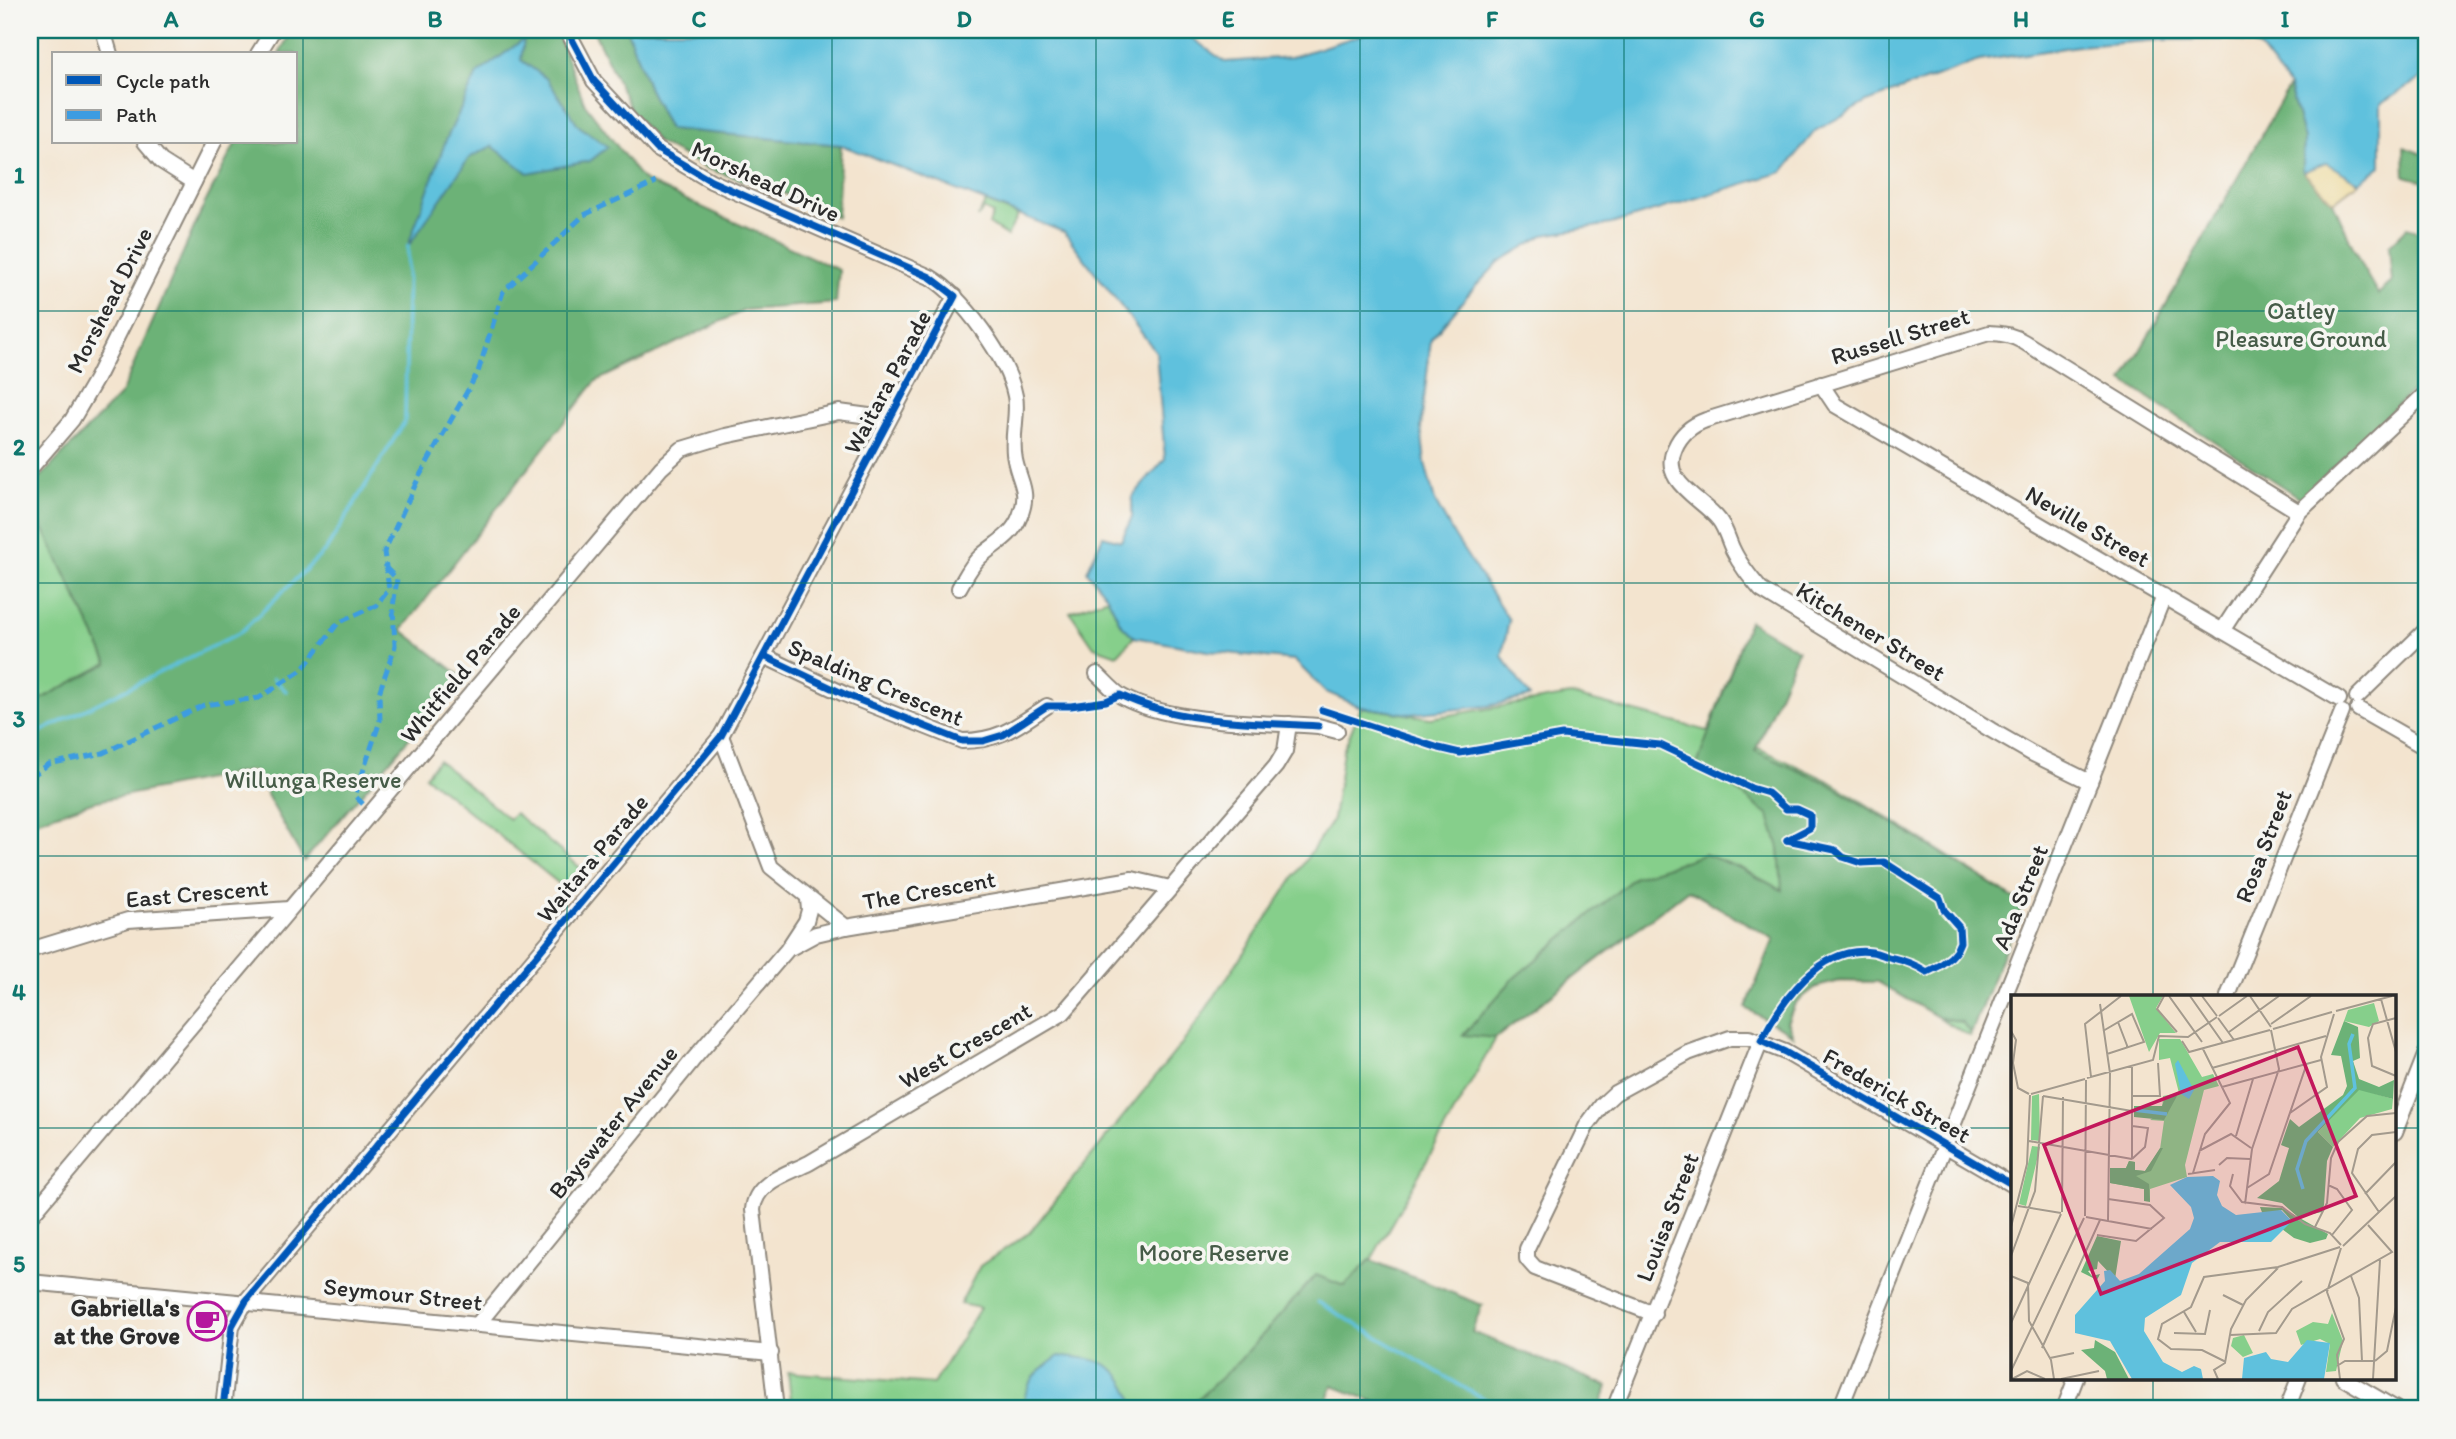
<svg xmlns="http://www.w3.org/2000/svg" width="2456" height="1439" viewBox="0 0 2456 1439" font-family="Itim,sans-serif">
<style>
.green{fill:#86cf8b;stroke:#587d5b;stroke-width:2}
.forest{fill:#6cb277;stroke:#4c6e51;stroke-width:2}
.sand{fill:#eeda9e;stroke:#8c8264;stroke-width:2}
.water{fill:#5fc1dd;stroke:#457684;stroke-width:2}
.lines{fill:none;stroke-linecap:round;stroke-linejoin:round}
.stream{stroke:#5fc1dd;stroke-width:3.5}
.minor-casing{stroke:#8f887d;stroke-width:18}
.minor{stroke:#fff;stroke-width:14}
.quiet{stroke:#3d9ce1;stroke-width:5;stroke-dasharray:10 5;stroke-linecap:butt}
.cycleway-casing{stroke:#f6f6f2;stroke-width:11}
.cycleway{stroke:#0057b8;stroke-width:7}
.grid{fill:none;stroke:#0f766e;stroke-width:2;stroke-opacity:0.55}
.labels{text-anchor:middle;dominant-baseline:central;stroke-width:7;stroke-linejoin:round;paint-order:stroke}
.street-label{font-size:24px;fill:#2b2b2b;stroke:#f6f6f2}
.park-label{font-size:24px;fill:#465c48;stroke:#f6f6f2}
.poi-label{font-size:24px;font-weight:bold;fill:#2b2b2b;stroke:#f6f6f2;text-anchor:end}
.inset-river{fill:none;stroke:#5fc1dd;stroke-width:3.5}
.inset-road{fill:none;stroke:#a39a8d;stroke-width:2}
.view{fill:#c2185b;fill-opacity:0.15;stroke:#c2185b;stroke-width:3.5}
.inset-edge{fill:none;stroke:#2b2b2b;stroke-width:3.5}
.neatline{fill:none;stroke:#0f766e;stroke-width:2.5}
.grid-label{font-size:23px;text-anchor:middle;font-weight:bold;fill:#0f766e}
</style>
<rect width="100%" height="100%" fill="#f6f6f2"/>
<filter id="ink" filterUnits="userSpaceOnUse"><feTurbulence type="fractalNoise" baseFrequency=".0143" numOctaves="2"/><feDisplacementMap in="SourceGraphic" scale="14" xChannelSelector="R" yChannelSelector="G"/><feConvolveMatrix kernelMatrix="1 2 1 2 8 2 1 2 1" color-interpolation-filters="sRGB"/></filter>
<filter id="wash" filterUnits="userSpaceOnUse"><feTurbulence type="fractalNoise" baseFrequency=".00686" numOctaves="4" result="noise"/><feDisplacementMap in="SourceGraphic" scale="28" xChannelSelector="R" yChannelSelector="G"/><feGaussianBlur stdDeviation="1.57" result="paint"/><feColorMatrix in="noise" values="0 0 0 0 0 0 0 0 0 0 0 0 0 0 0 0 0 1.4 0 .05"/><feComposite in="paint" operator="in"/></filter>
<g filter="url(#wash)">
<rect width="100%" height="100%" fill="#f3e4cf"/>
<!-- green -->
<g class="green">
<path d="M986 202 1018 215 1007 236 989 224 993 214 983 209 977 218Z"/>
<path d="M30 501 108 663 30 705Z"/>
<path d="M1108 598 1120 623 1134 637 1117 655 1094 647 1070 612Z"/>
<path d="M1748 624 1796 652 1756 747 1831 782 2023 904 1970 1036 1878 982 1840 981 1816 987 1795 1003 1787 1022 1793 1035 1746 1008 1774 939 1688 890 1496 1038 1371 1260 1482 1305 1352 1336 1324 1409H792L788 1372 933 1384 980 1308 960 1304 980 1266 1030 1232 1188 1036 1333 819 1343 751 1361 707 1431 718 1571 695 1708 731Z"/>
<path d="M438 760 509 819 515 813 583 870 567 890 425 776Z"/>
</g>
<!-- forest -->
<g class="forest">
<path d="M292 30H556L585 104 643 180 839 270 836 303 745 310 596 381 402 630 462 677 304 861 253 770 92 802 30 823V705L108 663 30 501V488L121 394 203 207 236 142H296V54H279Z"/>
<path d="M593 30H627L649 89 669 129 841 145 837 217 785 194 708 169 658 143 633 114Z"/>
<path d="M2289 86 2304 139 2303 172 2333 202 2361 265 2378 294 2392 282 2389 246 2407 228 2426 233V377L2301 499 2123 381Z"/>
<path d="M2404 147 2422 154 2426 153V182L2405 176Z"/>
<path d="M1749 621 1798 650 1755 751 1829 784 2023 904 1971 1033 1962 1022 1938 1017 1878 982 1840 981 1816 987 1795 1003 1787 1022 1793 1035 1746 1008 1774 939 1688 890 1495 1038 1463 1035 1514 978 1635 877 1705 854 1740 868 1782 890 1779 848 1769 816 1728 783 1696 768Z"/>
<path d="M1370 1260 1482 1305 1472 1332 1608 1386 1599 1409H1393L1333 1386 1324 1409H1187L1240 1360 1316 1275 1344 1286Z"/>
</g>
<!-- sand -->
<path class="sand" d="M2326 162 2359 182 2333 202 2303 172Z"/>
<!-- water -->
<g class="water">
<path d="M627 30H1181L1225 62 1291 57 1377 30H2426V75L2381 104V166L2359 182 2326 163 2303 172 2304 139 2289 86 2258 46 2230 39 2161 40 2078 46 1979 61 1867 102 1815 131 1783 172 1611 224 1544 235 1499 262 1472 290 1431 339 1421 427 1425 463 1435 501 1455 537 1509 620 1502 656 1530 697 1488 706 1410 714 1361 707 1326 692 1294 660 1208 651 1134 637 1120 623 1108 598 1087 571 1103 536 1121 541 1132 517V497L1165 459 1156 352 1064 232 841 145 669 129 649 89Z"/>
<path d="M524 39 521 60 547 79 579 126 608 147 590 161 528 173 492 146 469 158 407 248 446 140 477 74Z"/>
<path d="M1059 1356C1102 1358 1124 1364 1135 1409H1023C1025 1381 1036 1372 1059 1356Z"/>
</g>
<g class="lines">
<!-- stream -->
<g class="stream">
<path d="M273 678 286 691"/>
<path d="M30 737 241 632 326 550 405 421 408 246"/>
<path d="M1318 1302 1475 1394 1510 1409"/>
</g>
</g>
</g>
<g filter="url(#ink)">
<g class="lines">
<!-- minor casing -->
<g class="minor-casing">
<g id="minor">
<path d="M103 30 110 54"/>
<path d="M567 30 594 81 657 149 711 181 930 277C963 297 1008 359 1015 396 1019 414 1010 438 1015 460 1020 484 1030 491 1020 516 1012 537 995 543 980 557 971 565 965 578 959 588"/>
<path d="M258 54 273 30"/>
<path d="M145 142 161 161 194 182"/>
<path d="M1821 384 1835 405 2339 699"/>
<path d="M30 469 72 420 96 379 214 142"/>
<path d="M2222 631 2299 512 2426 393"/>
<path d="M764 656 844 694 962 741C1000 741 1017 726 1047 706"/>
<path d="M1097 674C1105 681 1112 690 1121 696 1168 724 1263 722 1318 726L1337 731"/>
<path d="M2357 697 2426 630"/>
<path d="M2358 709 2426 748"/>
<path d="M721 736 771 867 846 927 1132 879 1170 888"/>
<path d="M2090 782 2031 753 1991 730 1761 590C1750 577 1740 565 1733 550 1728 540 1726 529 1719 520 1702 498 1659 482 1675 448 1681 434 1692 425 1706 420L1989 333C2002 333 2013 335 2024 342L2299 512"/>
<path d="M792 947 816 934 846 927"/>
<path d="M30 950 128 920 289 909"/>
<path d="M2228 996 2342 712"/>
<path d="M2395 1132 2426 1053"/>
<path d="M30 1217C240 967 452 719 661 468L682 449 725 436 839 412 869 416 886 422"/>
<path d="M30 1282 771 1353"/>
<path d="M1654 1314 1535 1268 1527 1259V1249L1587 1125 1602 1105 1615 1093 1688 1053 1730 1038H1749L1785 1052 2013 1185"/>
<path d="M478 1324 692 1061 787 950 806 921 809 910 808 899"/>
<path d="M2343 1378 2396 1409"/>
<path d="M223 1409 232 1326 246 1301 721 736 955 296"/>
<path d="M776 1409 753 1210C755 1182 787 1174 809 1163L1063 1013 1276 766 1285 751 1289 724"/>
<path d="M1614 1409 1761 1041"/>
<path d="M1840 1409 2164 596"/>
<path d="M2064 1409 2076 1378"/>
<path d="M2287 1409 2299 1378"/>
</g>
</g>
<!-- minor -->
<use href="#minor" class="minor"/>
<!-- quiet -->
<g class="quiet">
<path d="M30 777 49 764 103 753 204 705 259 698 302 670 338 623 377 605 389 589 384 552 419 477 478 372 503 292 584 215 656 182"/>
<path d="M363 804 355 796 380 721 379 693 395 646 393 607 397 579 386 568"/>
</g>
<!-- cycleway casing -->
<g class="cycleway-casing">
<g id="cycleway">
<path d="M764 656 844 694 962 741H983L1003 735 1047 706H1071L1106 701 1120 695C1181 724 1251 722 1318 726"/>
<path d="M1322 710 1439 748 1460 753 1562 735 1660 745 1751 788 1768 793 1786 809H1797L1810 815V828L1787 840"/>
<path d="M1787 840 1835 850 1843 857 1861 863 1884 862 1940 898 1944 910 1959 927 1960 942 1956 951 1951 957 1939 966 1927 972C1915 964 1906 961 1893 958 1886 957 1879 953 1872 952 1821 944 1781 1002 1761 1041L1785 1052 2013 1185"/>
<path d="M223 1409 232 1326 246 1301 721 736 955 296 930 277 711 181 657 149 594 81 567 30"/>
</g>
</g>
<!-- cycleway -->
<use href="#cycleway" class="cycleway"/>
</g>
</g>
<!-- grid -->
<path class="grid" d="M303 30V1409M567 30V1409M832 30V1409M1096 30V1409M1360 30V1409M1624 30V1409M1889 30V1409M2153 30V996M30 311H2426M30 583H2426M30 856H2426M30 1128H2013M2395 1128H2426M2153 1378V1409"/>
<!-- icons -->
<defs>
<g id="cafe-ring" transform="scale(2.0125)"><circle r="9.5" fill="#f6f6f2" stroke="#b5179e" stroke-width="1.5"/><path d="M-5.5-4.5H6V0H3Q3 3.5 0 3.5H-2.5Q-5.5 3.5-5.5 0ZM3-3.2v2h1.7v-2ZM-6 4.5H4V6H-6Z" fill="#b5179e"/></g>
</defs>
<g fill-rule="evenodd">
<use href="#cafe-ring" x="207" y="1321"/>
</g>
<g class="labels">
<!-- street labels -->
<g class="street-label">
<text transform="translate(766 181) rotate(25)">Morshead Drive</text>
<text transform="translate(109 300) rotate(-63)">Morshead Drive</text>
<text transform="translate(1900 336) rotate(-17)">Russell Street</text>
<text transform="translate(887 382) rotate(-62)">Waitara Parade</text>
<text transform="translate(2088 526) rotate(30)">Neville Street</text>
<text transform="translate(1871 631) rotate(31)">Kitchener Street</text>
<text transform="translate(460 673) rotate(-50)">Whitfield Parade</text>
<text transform="translate(876 682) rotate(23)">Spalding Crescent</text>
<text transform="translate(2263 846) rotate(-69)">Rosa Street</text>
<text transform="translate(592 858) rotate(-50)">Waitara Parade</text>
<text transform="translate(929 890) rotate(-10)">The Crescent</text>
<text transform="translate(197 893) rotate(-5)">East Crescent</text>
<text transform="translate(2020 897) rotate(-68)">Ada Street</text>
<text transform="translate(965 1045) rotate(-30)">West Crescent</text>
<text transform="translate(1897 1095) rotate(30)">Frederick Street</text>
<text transform="translate(613 1122) rotate(-51)">Bayswater Avenue</text>
<text transform="translate(1667 1217) rotate(-69)">Louisa Street</text>
<text transform="translate(403 1294) rotate(6)">Seymour Street</text>
</g>
<!-- park labels -->
<g class="park-label">
<text x="2301" y="310">Oatley<tspan x="2301" dy="28">Pleasure Ground</tspan></text>
<text x="313" y="779">Willunga Reserve</text>
<text x="1214" y="1252">Moore Reserve</text>
</g>
<!-- poi labels -->
<g class="poi-label">
<text x="180" y="1307">Gabriella's<tspan x="180" dy="28">at the Grove</tspan></text>
</g>
</g>
<!-- overview -->
<g transform="translate(2011 995)">
<rect width="385" height="385" fill="#f3e4cf"/>
<path d="M118 1H152L145 13 165 38H149L138 57ZM363 8 368 26 358 32 333 26 337 15ZM148 44H169L191 82 202 79 208 91 193 95 174 170 176 182 139 194V206L133 205V194L99 188V173H115L118 166 124 167V175L134 176 149 154 153 126 139 125 151 117 152 101 168 98 159 63 148 65ZM348 94 382 104 381 114 349 123 322 152 307 137ZM28 99 29 146 20 145 21 101ZM21 151 29 152 15 211 8 209ZM321 318 332 346 325 376 315 377 319 349 309 344 290 350 285 336 302 327 317 329ZM233 340 242 358 232 362 220 351 222 343Z" fill="#86cf8b"/>
<path d="M333 26 347 32 349 63 342 66 348 84 368 92 383 85 382 104 348 95 307 137 322 152 316 166 313 210 311 217 287 222 271 208 246 203 268 186 278 153 270 150 279 124 288 132 332 100 336 91 330 61 320 60ZM155 101H166L153 125 123 122V111H151ZM149 153H152L140 176 125 181 138 189 139 207 133 206V194L99 188V173H115L118 166 124 167V175L134 176ZM249 212 271 213 317 239 315 244 299 248 283 243 271 234 281 226 271 215 252 220ZM86 241 110 246 104 284 87 266 86 274 77 276 81 281 89 279 86 285 70 277ZM84 345 104 357 118 384H96L94 376 70 355 83 353Z" fill="#6cb277"/>
<path d="M167 65 183 95 178 104 170 99 164 69ZM202 181 209 186 206 200 211 211 225 220 270 215 281 226 260 247H209L181 268 170 300 134 323 133 336 152 367 171 377 183 371 190 374 192 384H121L99 346 64 338V320L94 286 93 276 99 275 109 286 128 279 179 234 183 223 180 212 159 190 176 182ZM296 345 319 348 313 384H231L233 363 255 357 260 364 277 367Z" fill="#5fc1dd"/>
<path class="inset-river" d="M123 115 156 119M292 194 286 174 295 146 344 93 338 49 342 39"/>
<path class="inset-road" d="M153 1 146 14 166 37M158 1 191 47M179 1 212 48M191 1 206 21M239 1 260 32M370 4 385 57M89 9 99 78 97 226M325 16 381 1M208 21 236 1M207 23 223 45M107 27 117 53M260 29 300 1M262 34 321 17M0 36 5 45 2 68 7 93 18 99M92 36 121 19 133 47 96 59M218 37 268 1M171 46 178 57 259 35M201 73 315 41M385 81 361 71 357 43 362 29 385 23M80 82 74 29 110 1M76 83 142 65 148 41 177 42 206 22M211 92 310 65M20 99 74 84M32 101 121 116M122 101H149L147 68M279 118 316 92 310 62 323 19M225 141 242 84M18 146 121 164M188 156 220 139 240 153M121 164V70M121 164 134 152 137 133 121 131M208 170 216 163 239 164M182 178 194 139 219 108 192 54M177 179 204 175M222 179 219 191 231 207 271 212 294 229 319 238 330 250M317 190 326 194 341 215 321 240M236 193 258 179 296 68M354 199 385 167M234 209 241 154 268 74 260 35M7 211 50 218M51 217 52 102M368 217 341 178 347 154 361 140 385 137M74 221 75 85M75 222 141 234M0 232 16 169 19 100M304 232 316 208 320 163 327 147 356 121 385 118M86 240 125 246 153 223 139 210 97 204M332 251 385 201M0 261 24 196 32 101M0 281 17 288 18 326 40 365 43 384M340 281 348 303 351 366M212 300 232 310M173 317 185 337M0 328 50 219M248 336 257 317 291 286M163 338 194 339 199 315M219 340 265 338 281 314 381 257 357 230M31 353 89 225M39 363 63 358M364 366 376 356 385 312M215 367 191 355 160 354 147 344 151 329 180 312 193 282 267 272 329 252M326 371 334 366H364M0 376 73 223M1 384 16 376 34 384M50 384 88 376M207 384 203 375 214 368 220 334 235 305 267 273M329 384 326 360 333 344 316 297 330 253M362 384 369 265"/>
<path class="view" d="M287 52 345 201 90 299 33 150Z"/>
<rect width="385" height="385" class="inset-edge"/>
</g>
<!-- margin -->
<rect width="2456" height="1439" fill="none" stroke="#f6f6f2" stroke-width="77"/>
<!-- legend -->
<rect x="52" y="52" width="245" height="91" fill="#f6f6f2" stroke="#a5a5a2" stroke-width="2"/>
<rect x="66" y="75" width="35" height="10" fill="#0057b8" stroke="#a5a5a2" stroke-width="2"/>
<text x="116" y="88" font-size="21" fill="#2b2b2b">Cycle path</text>
<rect x="66" y="110" width="35" height="10" fill="#3d9ce1" stroke="#a5a5a2" stroke-width="2"/>
<text x="116" y="122" font-size="21" fill="#2b2b2b">Path</text>
<rect x="38" y="38" width="2380" height="1362" class="neatline"/>
<g class="grid-label">
<text x="171" y="27">A</text>
<text x="435" y="27">B</text>
<text x="699" y="27">C</text>
<text x="964" y="27">D</text>
<text x="1228" y="27">E</text>
<text x="1492" y="27">F</text>
<text x="1757" y="27">G</text>
<text x="2021" y="27">H</text>
<text x="2285" y="27">I</text>
<text x="19" y="183">1</text>
<text x="19" y="455">2</text>
<text x="19" y="727">3</text>
<text x="19" y="1000">4</text>
<text x="19" y="1272">5</text>
</g>
</svg>
